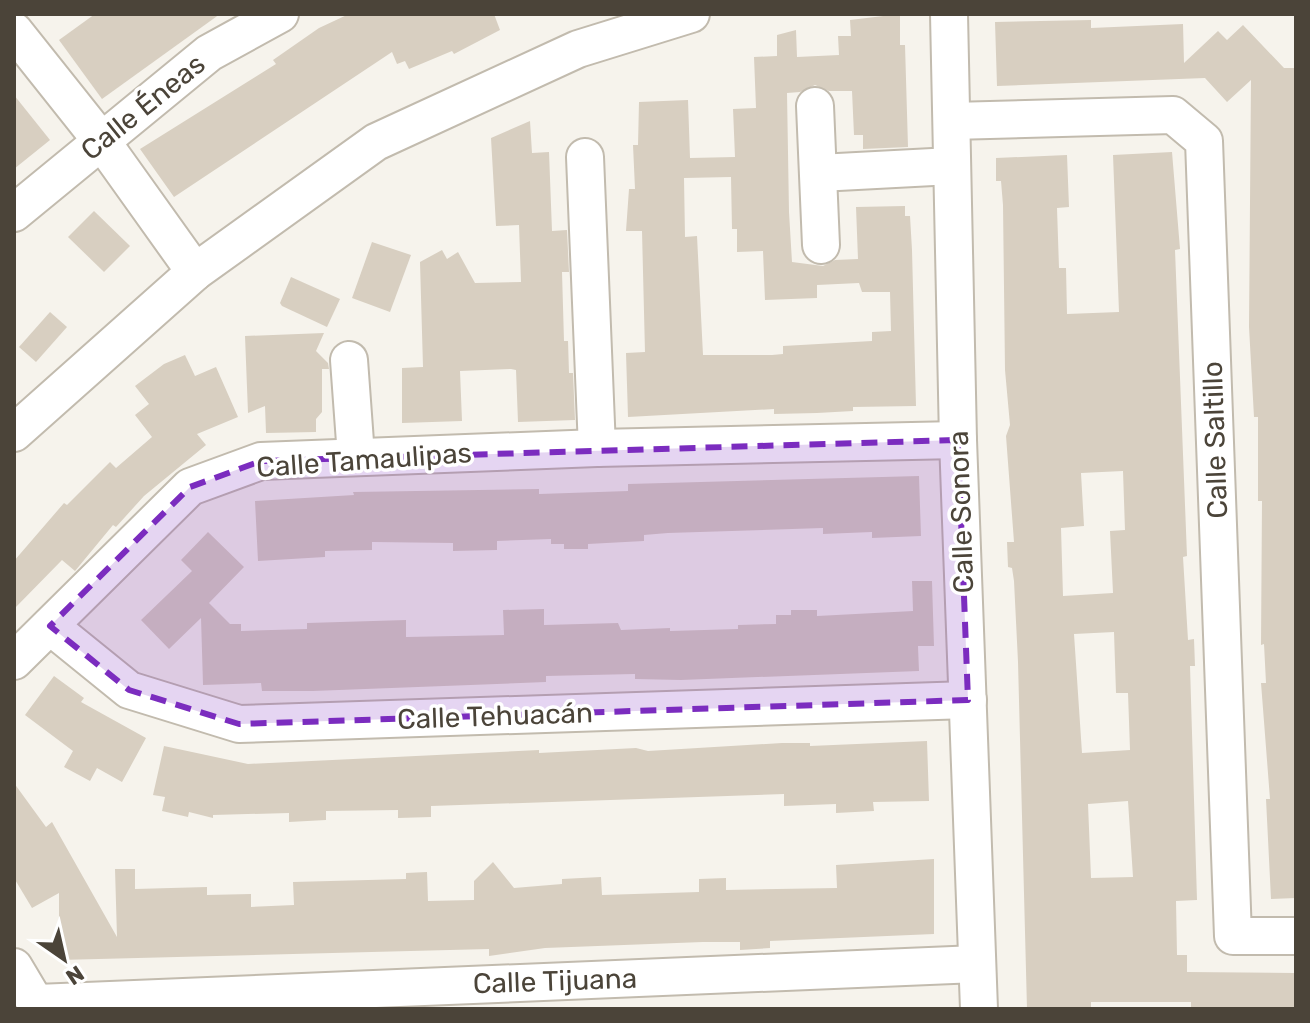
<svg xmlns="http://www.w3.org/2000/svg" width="1310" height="1023" viewBox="0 0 1310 1023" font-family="Rubik,sans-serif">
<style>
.building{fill:#d8cfc1;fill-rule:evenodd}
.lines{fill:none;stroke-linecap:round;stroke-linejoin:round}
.minor-casing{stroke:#c2bbae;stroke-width:40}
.minor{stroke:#fff;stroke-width:36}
.marked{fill:#7b2cbf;fill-opacity:0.2;stroke:#7b2cbf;stroke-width:6;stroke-dasharray:16 10;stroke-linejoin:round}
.labels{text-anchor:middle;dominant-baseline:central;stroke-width:7;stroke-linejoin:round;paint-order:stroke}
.street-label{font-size:28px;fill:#4b4439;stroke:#fff}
</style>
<rect width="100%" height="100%" fill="#f6f3ec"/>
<!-- building -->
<g class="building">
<path d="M95 14H220L102 99 59 40Z"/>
<path d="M349 14H494L500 30 454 54 452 51 409 69 405 61 397 64 392 52 174 197 140 149 276 64 273 60 319 28Z"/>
<path d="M900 14V45H905L908 147 863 149V135H854L852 91H829L815 85 800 92 787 93 789 212 792 262 823 266 835 260 858 259 856 207 905 206V216H910L912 250 916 406 853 407V411L817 413 774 414V409L628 417 626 353 645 352 642 231H626L629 189H635L633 145H638L639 102 688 100 690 158 735 157 733 109 756 108 754 57 777 56V35L796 30 797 57 839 55 838 36H851L850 20ZM731 177 732 229H737V252L763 251 765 300 817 298V285L859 283 862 292H890L891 331 872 332V341L783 346V354L772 355H703L697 236 685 237 684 178Z"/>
<path d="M1091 20V28L1183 24 1184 63 1218 31 1227 40 1243 25 1284 68H1296V898L1271 899 1266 799H1270L1261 683H1266L1264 644 1261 645 1262 501H1258V417H1254L1249 327 1251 80 1227 102 1205 78 997 86 995 22Z"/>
<path d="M14 95 50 140 14 169Z"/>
<path d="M530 121 532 153 549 152 552 231 567 230 569 272H562L564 341H568L569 373H573L575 420 518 422 516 370 511 369 460 371 462 421 402 423V368L423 367 420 262 442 250 447 259 458 252 475 283 521 282 519 225 496 226 491 138Z"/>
<path d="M1172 152 1180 249 1175 250 1187 556 1183 557 1188 640 1194 639 1195 666H1190L1197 900 1176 901 1177 955H1187V972L1294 973V1009H1191V1002H1091V1009H1027L1018 662 1014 581 1012 568 1008 567 1007 542H1014L1006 436 1010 425 1005 370 1003 205 1001 181H996V158L1067 155 1069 207 1057 208 1059 268H1066L1067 314 1119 312 1113 155ZM1123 471 1125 530 1110 531 1113 593 1063 596 1061 528 1084 526 1081 473ZM1114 632 1116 693H1128L1130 750 1082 753 1074 634ZM1128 801 1133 877 1091 878 1088 804Z"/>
<path d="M94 211 130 246 104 272 68 237Z"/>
<path d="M372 242 411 255 390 312 352 298Z"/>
<path d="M291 277 340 299 327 327 282 306 280 303Z"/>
<path d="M50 312 67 327 36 362 19 347Z"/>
<path d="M324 333 316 351 328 363 329 369H322V412L316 419V432L266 433 265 406 248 413 245 336Z"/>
<path d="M185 355 195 376 216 367 238 417 197 434 206 445 144 496 116 527 113 525 75 571 62 560 14 609V561L64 503 67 505 110 462 116 468 152 437 135 415 149 404 135 386 164 364Z"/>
<path d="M919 476 921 536 872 538V532L823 534V528L668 533 644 535V541L588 544V549H564V544H551V539L497 541V550L453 551V543L372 542V550L325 551V557L258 561 255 501 354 495 353 492 539 489V494L628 491V484Z"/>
<path d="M208 532 244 567 209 603 230 624H241V631L307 629V623L406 620V637L504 635 503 610 544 609V625L618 623 621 630 670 628V631L738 629V625L776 624V615H791V610H817V616L913 611 912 581H932L934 646H918L919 671 681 680 635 679V674L546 676V682L313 691H262L261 683 203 685 201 618 169 649 141 620 192 571 181 560Z"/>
<path d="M54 676 84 698 81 702 146 738 122 782 97 768 90 781 64 767 73 751 25 715Z"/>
<path d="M927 741 929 801 873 802 874 811 836 813V804L784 806V794L431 806V817L398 818V810L326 811V820L289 822V813L213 815V818L189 812 188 817 162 811 165 797 153 795 164 746 248 764 539 750V753L636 748 648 751 782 743H810V746Z"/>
<path d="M14 783 46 827 52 822 117 937 115 869H135V889L207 887V895L251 894V907L294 905 293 882 406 879V873L427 872 428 901 474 900V881L493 862 514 888 562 884V879L601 877 602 895 699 892V879L726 878V890L837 888 836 865 934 859V934L770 941V948L740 950V942H703L545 948 489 956V949L59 960V893L32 908 14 878Z"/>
</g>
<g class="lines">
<!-- minor casing -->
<g class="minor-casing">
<g id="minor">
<path d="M949 14 958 440 979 1009"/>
<path d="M14 31 100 139 195 272"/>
<path d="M815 106 821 245"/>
<path d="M952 121 1173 115 1204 141 1233 936H1296"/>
<path d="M585 157 597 448"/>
<path d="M819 173 952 166"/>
<path d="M14 213 209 53 280 14"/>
<path d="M349 360 356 456"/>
<path d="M14 433 195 272 376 142 578 49 691 14"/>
<path d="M50 626 129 690 239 724 968 700"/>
<path d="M14 661 190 487 261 461 597 448 958 440"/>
<path d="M14 967 39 1009"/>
<path d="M37 1003 977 964"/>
</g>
</g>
<!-- minor -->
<use href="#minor" class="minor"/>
</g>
<!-- marked area -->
<path class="marked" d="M958 440 968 700 239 724 129 690 50 626 190 487 261 461Z"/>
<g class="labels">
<!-- street labels -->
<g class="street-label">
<text transform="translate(143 107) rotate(-39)">Calle Éneas</text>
<text transform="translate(1215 440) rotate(-92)">Calle Saltillo</text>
<text transform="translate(364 460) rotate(-4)">Calle Tamaulipas</text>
<text transform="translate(961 512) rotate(-92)">Calle Sonora</text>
<text transform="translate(495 716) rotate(-2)">Calle Tehuacán</text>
<text transform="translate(555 981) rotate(-2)">Calle Tijuana</text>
</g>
</g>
<!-- border -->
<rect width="1310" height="1023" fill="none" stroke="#4b4439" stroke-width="32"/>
<!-- north arrow -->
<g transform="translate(64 959) rotate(146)" stroke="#ffffff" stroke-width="6" paint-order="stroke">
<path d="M0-6L14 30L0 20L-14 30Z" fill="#4b4439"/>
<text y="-12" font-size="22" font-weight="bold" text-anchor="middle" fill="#4b4439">N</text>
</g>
</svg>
